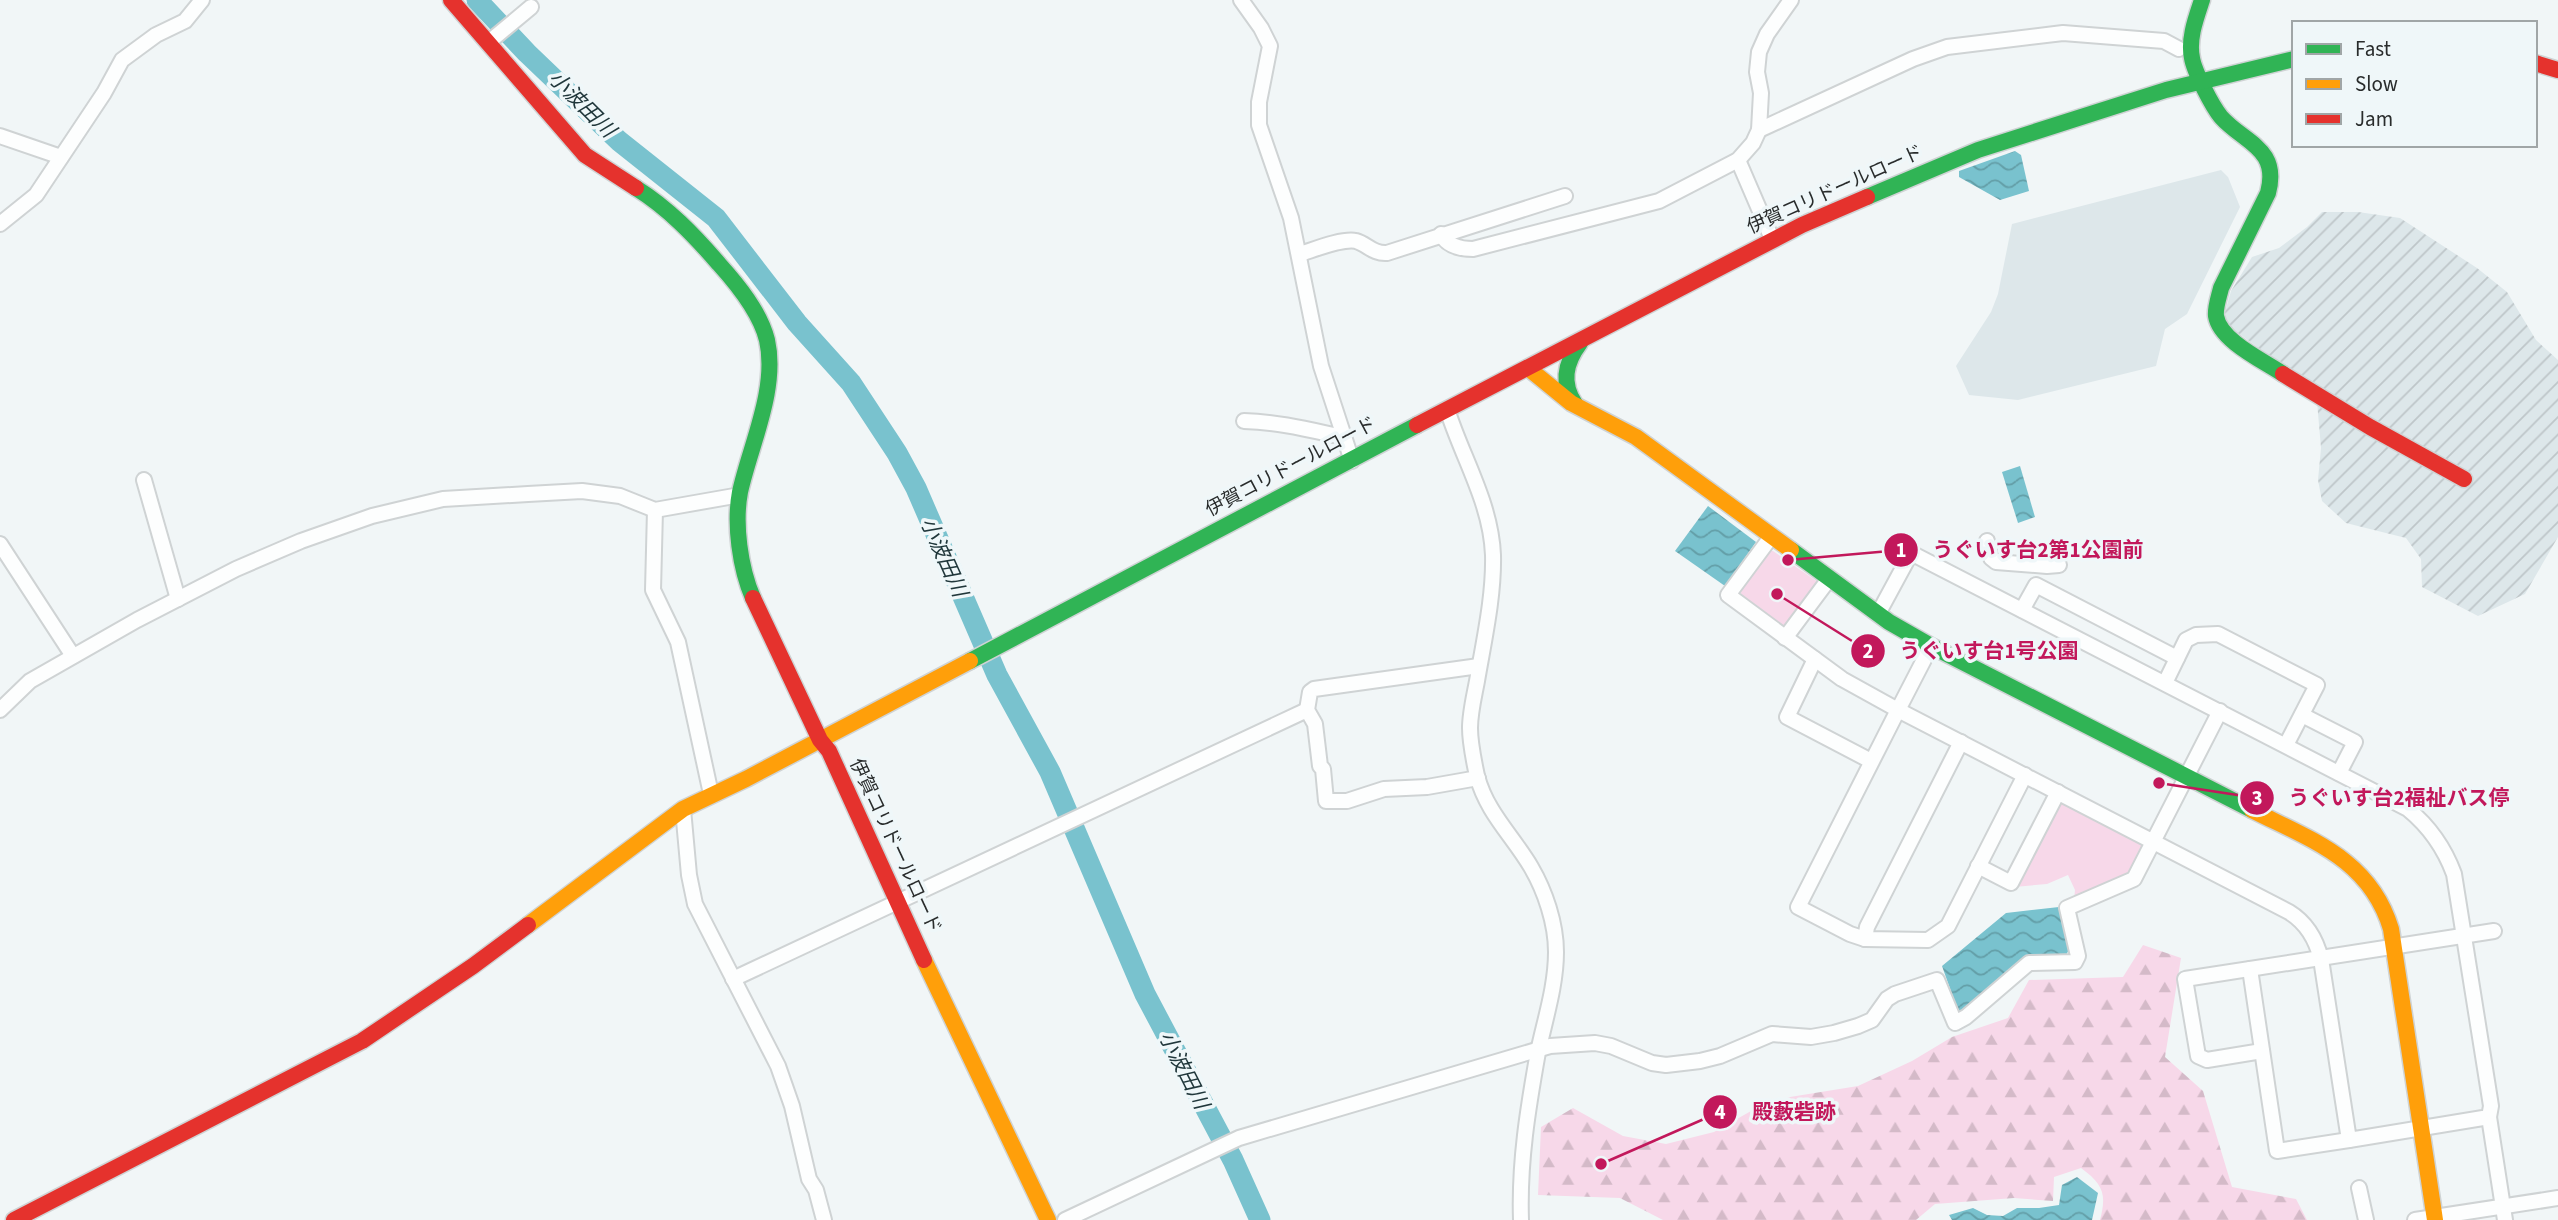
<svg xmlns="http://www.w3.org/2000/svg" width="2558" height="1220" viewBox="0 0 2558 1220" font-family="'Source Sans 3','Noto Sans JP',sans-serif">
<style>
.built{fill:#dde7ea}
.industrial{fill:url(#industrial-furrows)}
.forest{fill:url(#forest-firs)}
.park{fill:#f7d8e9}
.water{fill:url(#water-waves)}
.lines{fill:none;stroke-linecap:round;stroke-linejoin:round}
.river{stroke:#79c2ce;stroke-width:21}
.street-casing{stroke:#cfd3d4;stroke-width:18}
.fast-casing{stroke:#cfd3d4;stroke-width:19}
.slow-casing{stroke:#cfd3d4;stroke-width:19}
.jam-casing{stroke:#cfd3d4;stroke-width:19}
.street{stroke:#fdfefe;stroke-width:14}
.fast{stroke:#30b455;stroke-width:16}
.slow{stroke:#ff9f0a;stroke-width:16}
.jam{stroke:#e5322d;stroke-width:16}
.labels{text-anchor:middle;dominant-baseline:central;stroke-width:7;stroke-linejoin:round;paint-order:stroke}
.street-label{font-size:19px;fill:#292c2c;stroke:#eff7f9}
.water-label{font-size:21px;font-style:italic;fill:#20373b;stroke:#eff7f9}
.leader{fill:none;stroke:#c2185b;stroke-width:2.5}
.callout-dot{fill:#c2185b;stroke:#eff7f9;stroke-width:2.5}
.mark-label{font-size:21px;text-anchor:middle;font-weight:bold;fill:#fff}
.callout-label{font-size:21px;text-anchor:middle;font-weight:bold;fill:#c2185b;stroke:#eff7f9;stroke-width:7;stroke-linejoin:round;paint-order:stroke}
</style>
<defs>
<pattern id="industrial-furrows" width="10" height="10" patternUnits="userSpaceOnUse" patternTransform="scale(1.75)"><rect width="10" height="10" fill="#dde7ea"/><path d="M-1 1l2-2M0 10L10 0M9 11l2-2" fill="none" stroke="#bec6c9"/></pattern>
<pattern id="forest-firs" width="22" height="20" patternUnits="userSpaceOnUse" patternTransform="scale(1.75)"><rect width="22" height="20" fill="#f7d8e9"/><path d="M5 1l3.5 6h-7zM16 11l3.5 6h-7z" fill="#d4bac8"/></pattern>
<pattern id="water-waves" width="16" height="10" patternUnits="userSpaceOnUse" patternTransform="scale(1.75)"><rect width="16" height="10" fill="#79c2ce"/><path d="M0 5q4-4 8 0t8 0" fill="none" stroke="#639ea7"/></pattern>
</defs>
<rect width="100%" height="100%" fill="#f1f6f7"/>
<!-- built -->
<path class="built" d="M2221 170 2228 177 2240 207 2187 314 2165 329 2156 366 2018 400 1969 395 1956 366 1991 312 1998 294 2012 224Z"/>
<!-- industrial -->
<path class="industrial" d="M2322 212H2358L2400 218 2477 268 2507 292 2536 340 2558 360V537L2525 594 2478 616 2422 587 2421 559 2406 538 2346 523 2322 501 2318 480 2321 448 2316 390 2227 325 2225 312 2231 291 2252 257 2279 248 2307 227Z"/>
<!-- forest -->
<path class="forest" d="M2143 945 2181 958 2165 1057 2203 1091 2232 1187 2296 1199 2307 1220H2100C2107 1194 2103 1184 2081 1168L2054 1177 2053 1201 2014 1198 1935 1204 1916 1220H1663L1620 1198 1538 1195 1541 1127 1573 1108 1623 1136 1666 1144 1714 1132 1751 1111 1790 1097 1858 1086 1912 1061 1952 1037 2008 1018 2029 980 2123 977Z"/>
<!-- park -->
<g class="park">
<path d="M1767 551H1773L1818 582 1788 628H1782L1742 598 1740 589Z"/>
<path d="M2064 802 2140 840 2144 849 2131 875 2074 900 2075 890 2068 875 2047 884 2014 887 2056 804Z"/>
</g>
<!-- water -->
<g class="water">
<path d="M2015 151 2021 155 2029 191 2000 200 1959 177V171Z"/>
<path d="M2020 466 2035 517 2018 523 2002 472Z"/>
<path d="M1708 506 1756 542 1725 586 1675 551Z"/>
<path d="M2059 907 2070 948 2066 955 2027 958 1964 1011H1958L1942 966 2006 913Z"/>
<path d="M2077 1177 2098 1193 2092 1220H1952L1949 1215 1973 1208 1987 1215 2003 1216 2017 1208H2039L2059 1205 2062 1185Z"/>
</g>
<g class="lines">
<!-- river -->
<path class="river" d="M477 0 527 53 619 141 716 218 797 323 851 383 897 453 916 488 997 675 1050 772 1145 994 1233 1160 1260 1220"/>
<!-- street casing -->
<g class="street-casing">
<g id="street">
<path d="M1241 0 1261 28 1270 46 1259 102V125L1291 218 1321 366 1352 461"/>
<path d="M489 42 531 7"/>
<path d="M1759 130 1913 59 1947 47 2063 33 2164 41 2179 49"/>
<path d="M0 136 61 157"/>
<path d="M1738 160 1772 239"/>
<path d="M0 224 36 195 104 93 122 60 156 35 185 21 202 0"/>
<path d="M1441 234C1447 246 1461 249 1473 249L1659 201 1738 160 1753 143 1759 130 1761 93 1757 72 1759 52 1767 34 1791 0"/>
<path d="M1300 254C1313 250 1342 238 1356 241 1367 244 1373 254 1387 253L1565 196"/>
<path d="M1447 409C1462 457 1491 503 1493 555 1494 596 1484 640 1477 681 1474 697 1470 713 1470 728 1470 744 1474 761 1477 776 1487 813 1512 835 1531 867 1545 891 1556 923 1556 952 1556 986 1545 1019 1538 1052 1528 1108 1519 1162 1521 1220"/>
<path d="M1244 421C1279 422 1310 430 1343 437"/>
<path d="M144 480 178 599"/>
<path d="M655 510 653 590 678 642 711 794"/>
<path d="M1771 537 1728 595 1842 679 1898 710 1798 907 1850 934 1865 939 1928 940 1948 926 2025 775"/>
<path d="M1987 541 1991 558 1996 562 2047 566 2059 565"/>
<path d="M0 544 73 656"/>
<path d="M2022 610 2036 585 2177 658"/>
<path d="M1878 614 1911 553 2408 809C2430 827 2444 847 2454 874L2491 1106 2489 1117 2349 1140 2321 959C2316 939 2307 923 2289 912L1898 710 1931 646"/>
<path d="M1785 638 1829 579"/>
<path d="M1815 659 1787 717 1871 761"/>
<path d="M2165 683 2186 640 2196 635 2218 634 2317 685 2286 745"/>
<path d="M0 710 30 681 137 620 236 569 301 541 372 516 443 499 528 494 582 491 620 496 655 510 740 495"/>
<path d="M2302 715 2355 742 2339 773"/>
<path d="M1478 778 1427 787 1384 789 1347 801H1326L1323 769 1320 766 1315 724 1307 710 1310 692 1314 689 1479 666"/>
<path d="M683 809 689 875 695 904 778 1066 792 1106 809 1179 816 1190 824 1220"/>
<path d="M1978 866 2011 883 2058 792"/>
<path d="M1865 939 1867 927 1961 742"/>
<path d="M2250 969 2277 1151 2349 1140"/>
<path d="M733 979 1307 710"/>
<path d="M2262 1051 2207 1060 2198 1056 2185 979 2494 931"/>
<path d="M2489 1117 2505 1220"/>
<path d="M2359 1188 2366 1220"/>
<path d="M1065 1220 1239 1138 1550 1046 1595 1043 1611 1046 1652 1063 1666 1065 1700 1061 1720 1056 1772 1034 1811 1037 1834 1033 1858 1026 1872 1020 1887 999 1895 994 1937 980 1955 1023 1966 1017 2029 963 2075 962 2078 956 2067 908 2134 879 2220 711"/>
<path d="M2415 1220 2558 1198"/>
</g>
</g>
<!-- fast casing -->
<g class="fast-casing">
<g id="fast">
<path d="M2202 0C2196 18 2188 39 2192 58 2194 71 2212 106 2221 117 2244 143 2280 148 2268 193L2221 288C2219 297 2215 307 2216 316 2220 341 2264 361 2283 374"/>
<path d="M636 188C668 208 694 235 719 264 738 285 760 312 767 340 778 389 750 446 740 492 734 524 740 568 753 598"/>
<path d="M1867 197 1978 150 2166 90 2294 59"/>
<path d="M1575 404C1561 383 1565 363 1580 343"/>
<path d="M1791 550 1889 622 1931 646 2252 810"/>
<path d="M970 661 1417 425"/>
</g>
</g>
<!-- slow casing -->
<g class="slow-casing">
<g id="slow">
<path d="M1528 368 1571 403 1636 437 1791 550"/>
<path d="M2252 810C2311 840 2370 859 2391 929L2435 1220"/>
<path d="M528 925 683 809 746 779 970 661"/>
<path d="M924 960 1048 1220"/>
</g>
</g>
<!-- jam casing -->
<g class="jam-casing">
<g id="jam">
<path d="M451 0 585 155 636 188"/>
<path d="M2535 63 2558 70"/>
<path d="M2283 374 2370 427 2464 479"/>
<path d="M1417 425 1802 225 1867 197"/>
<path d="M753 598 820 740 829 751 924 960"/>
<path d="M14 1220 362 1041 473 966 528 925"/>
</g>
</g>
<!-- street -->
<use href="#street" class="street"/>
<!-- fast -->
<use href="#fast" class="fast"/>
<!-- slow -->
<use href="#slow" class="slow"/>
<!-- jam -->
<use href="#jam" class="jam"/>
</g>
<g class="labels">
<!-- street labels -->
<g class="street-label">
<text transform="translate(1835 190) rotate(-24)">伊賀コリドールロード</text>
<text transform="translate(1291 467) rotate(-28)">伊賀コリドールロード</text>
<text transform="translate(895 846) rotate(65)">伊賀コリドールロード</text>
</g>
<!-- water labels -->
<g class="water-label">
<text transform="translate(582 104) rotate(45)">小波田川</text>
<text transform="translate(944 557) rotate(66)">小波田川</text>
<text transform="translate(1184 1070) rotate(63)">小波田川</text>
</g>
</g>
<!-- callouts -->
<path class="leader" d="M1788 560L1901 550M1777 594L1868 651M2159 783L2257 798M1601 1164L1720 1112"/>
<g class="callout-dot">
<circle cx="1788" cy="560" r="7"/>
<circle cx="1777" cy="594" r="7"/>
<circle cx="2159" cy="783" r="7"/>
<circle cx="1601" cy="1164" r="7"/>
<circle cx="1901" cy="550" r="18"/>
<circle cx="1868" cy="651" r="18"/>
<circle cx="2257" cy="798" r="18"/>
<circle cx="1720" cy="1112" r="18"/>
</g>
<g class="mark-label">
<text x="1901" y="557">1</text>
<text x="1868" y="658">2</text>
<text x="2257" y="805">3</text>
<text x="1720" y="1119">4</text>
</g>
<g class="callout-label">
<text x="2038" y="557">うぐいす台2第1公園前</text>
<text x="1989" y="658">うぐいす台1号公園</text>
<text x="2399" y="805">うぐいす台2福祉バス停</text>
<text x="1794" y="1119">殿藪砦跡</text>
</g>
<!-- legend -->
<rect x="2292" y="21" width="245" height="126" fill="#eff7f9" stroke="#a0a6a7" stroke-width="2"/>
<rect x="2306" y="44" width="35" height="10" fill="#30b455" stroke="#a0a6a7" stroke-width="2"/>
<text x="2355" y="56" font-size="21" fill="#292c2c">Fast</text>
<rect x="2306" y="79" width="35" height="10" fill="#ff9f0a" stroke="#a0a6a7" stroke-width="2"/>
<text x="2355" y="91" font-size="21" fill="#292c2c">Slow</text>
<rect x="2306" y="114" width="35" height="10" fill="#e5322d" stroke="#a0a6a7" stroke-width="2"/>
<text x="2355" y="126" font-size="21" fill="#292c2c">Jam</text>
</svg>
